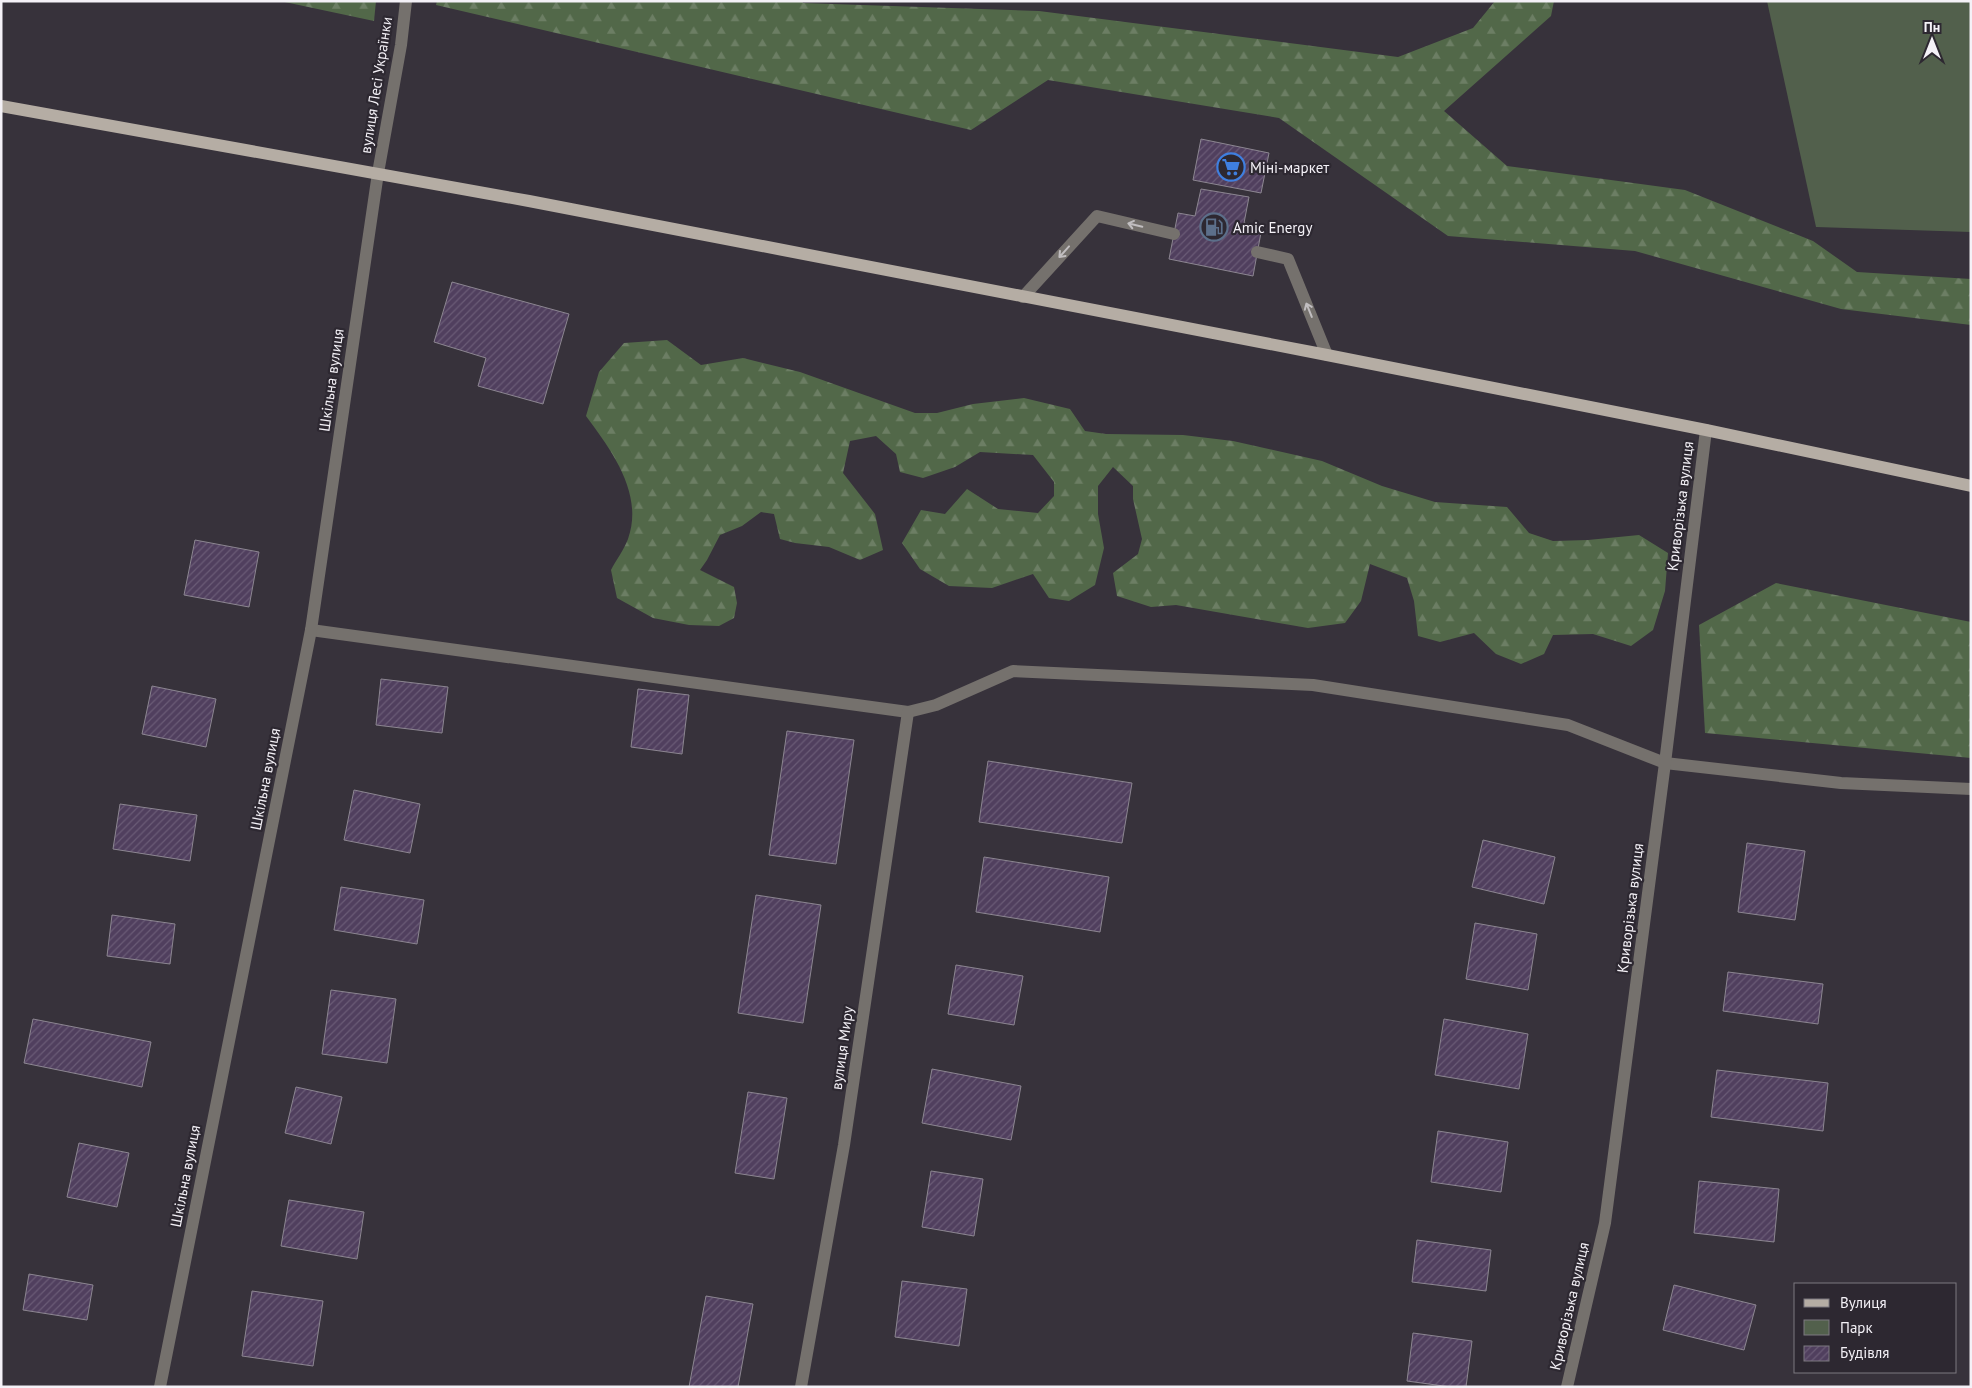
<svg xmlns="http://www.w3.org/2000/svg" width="1972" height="1388" viewBox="0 0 1972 1388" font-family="'PT Sans',sans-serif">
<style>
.green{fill:#52604c}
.forest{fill:url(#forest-firs)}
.building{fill:url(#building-hatch);stroke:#8c8691}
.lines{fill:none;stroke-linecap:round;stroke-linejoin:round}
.service{stroke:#75716d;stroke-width:12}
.minor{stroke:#75716d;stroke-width:12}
.primary{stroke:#b5ada4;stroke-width:12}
.oneway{stroke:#c1bec0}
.labels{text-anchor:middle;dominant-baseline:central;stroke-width:4.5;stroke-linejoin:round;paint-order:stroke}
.street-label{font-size:15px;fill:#f4f1f7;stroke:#2d2831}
.poi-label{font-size:15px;fill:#f4f1f7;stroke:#2d2831;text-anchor:start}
</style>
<defs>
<pattern id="forest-firs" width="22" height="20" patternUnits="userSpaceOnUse" patternTransform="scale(1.25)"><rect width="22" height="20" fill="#526849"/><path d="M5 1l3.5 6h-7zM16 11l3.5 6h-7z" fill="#6c7e64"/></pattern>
<pattern id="building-hatch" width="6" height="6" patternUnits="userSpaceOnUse" patternTransform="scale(1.25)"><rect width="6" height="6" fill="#503f5e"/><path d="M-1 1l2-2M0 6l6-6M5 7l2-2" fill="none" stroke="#6a5b76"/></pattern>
</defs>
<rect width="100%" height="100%" fill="#37323b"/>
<!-- green -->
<path class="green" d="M1767 1H1971V232L1816 227Z"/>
<!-- forest -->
<g class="forest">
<path d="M280 1H376L374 21Z"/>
<path d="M437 1H802L803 3 1039 11 1398 57 1473 28 1495 1H1554L1551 16 1444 111 1507 166 1685 190 1813 241 1857 272 1971 279V325L1841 309 1635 251 1448 236 1279 118 1048 80 971 130 436 5Z"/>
<path d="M667 340 701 365 743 358 800 372 915 413H937L973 404 1024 398 1070 409 1085 431 1106 434 1183 435 1233 441 1322 461 1382 486 1435 502 1507 507 1529 533 1553 541 1588 540 1639 535 1668 553 1665 591 1653 630 1631 646 1593 634 1553 635 1544 654 1521 664 1496 654 1474 633 1440 642 1418 636 1414 601 1407 578 1370 564 1361 601 1345 623 1308 628 1176 605 1151 607 1117 596 1113 573 1138 554 1142 539 1133 499V486L1113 467 1098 486V514L1104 548 1095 585 1069 601 1049 598 1033 574 992 588 949 586 920 569 902 543 921 510 945 514 967 489 998 509 1038 513 1054 496V482L1033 455 980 452 955 467 923 478 900 472 896 454 876 436 850 441 843 473 875 514 883 550 860 560 829 547 795 543 780 539 774 514 761 512 742 526 720 535 707 560 700 570 734 587 737 603 734 618 719 626 689 625 653 618 617 598 611 570C616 560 624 550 628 539 644 494 612 451 586 416L599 372 624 343Z"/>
<path d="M1776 583 1971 622V758L1705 733 1699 625Z"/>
</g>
<!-- building -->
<g class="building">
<path d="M1201 139 1269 153 1261 193 1193 180Z"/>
<path d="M1201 189 1249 197 1244 223 1262 227 1253 276 1169 259 1178 213 1195 216Z"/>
<path d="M452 282 569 314 543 404 478 386 486 358 434 342Z"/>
<path d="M195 540 259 552 249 607 184 595Z"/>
<path d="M381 679 448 687 442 733 376 725Z"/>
<path d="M152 686 216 699 206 747 142 734Z"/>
<path d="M638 689 689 695 682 754 631 747Z"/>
<path d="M787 731 854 740 836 864 769 855Z"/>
<path d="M988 761 1132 783 1122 843 979 822Z"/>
<path d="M354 790 420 804 410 853 344 840Z"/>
<path d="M120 804 197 815 190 861 113 849Z"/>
<path d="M1483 840 1555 857 1544 904 1472 887Z"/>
<path d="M1747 843 1805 851 1795 920 1738 912Z"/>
<path d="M984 857 1109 877 1100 932 976 912Z"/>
<path d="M341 887 424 900 417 944 334 930Z"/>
<path d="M756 895 821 905 803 1023 738 1013Z"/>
<path d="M112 915 175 924 170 964 107 956Z"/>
<path d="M1475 923 1537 934 1528 990 1466 979Z"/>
<path d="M956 965 1023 976 1014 1025 948 1014Z"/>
<path d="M1728 972 1823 984 1818 1024 1723 1011Z"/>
<path d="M331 990 396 999 387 1063 322 1054Z"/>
<path d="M33 1019 151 1042 142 1087 24 1063Z"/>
<path d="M1444 1019 1528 1034 1519 1089 1435 1075Z"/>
<path d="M932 1069 1021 1086 1011 1140 922 1123Z"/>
<path d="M1717 1070 1828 1083 1823 1131 1711 1117Z"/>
<path d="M296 1087 342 1097 331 1144 285 1133Z"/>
<path d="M748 1092 787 1098 774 1179 735 1173Z"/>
<path d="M1438 1131 1508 1142 1501 1192 1431 1182Z"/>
<path d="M79 1143 129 1153 117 1207 67 1197Z"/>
<path d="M931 1171 983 1179 974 1236 922 1227Z"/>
<path d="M1699 1181 1779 1189 1774 1242 1694 1233Z"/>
<path d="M289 1200 364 1212 357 1259 281 1246Z"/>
<path d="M1417 1240 1491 1250 1486 1291 1412 1282Z"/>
<path d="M29 1274 93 1285 87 1320 23 1310Z"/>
<path d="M902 1281 967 1289 959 1346 895 1337Z"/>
<path d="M1674 1285 1756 1305 1744 1350 1663 1330Z"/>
<path d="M252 1291 323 1301 313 1366 242 1356Z"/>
<path d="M706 1296 753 1304 738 1387H689Z"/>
<path d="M1413 1333 1472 1341 1466 1387H1451L1407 1381Z"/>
</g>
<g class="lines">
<!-- service -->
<g class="service">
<path d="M1257 252 1288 259 1327 355"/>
<path d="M1023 297 1097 216 1174 234"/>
</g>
<!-- minor -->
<g class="minor">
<path d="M311 630 908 712 936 705 1013 671 1313 685 1568 725 1665 763 1841 783 1971 789"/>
<path d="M160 1387 311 630 378 173 401 45 406 1"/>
<path d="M801 1387 844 1145 908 712"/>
<path d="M1567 1387 1605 1223 1665 763 1706 430"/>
</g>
<!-- primary -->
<path class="primary" d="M1 106 529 201 1327 355 1706 430 1971 486"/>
</g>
<!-- one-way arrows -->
<defs><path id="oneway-shaft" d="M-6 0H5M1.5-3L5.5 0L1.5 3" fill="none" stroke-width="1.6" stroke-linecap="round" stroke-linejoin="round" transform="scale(1.25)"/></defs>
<g class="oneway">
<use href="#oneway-shaft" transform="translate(1135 225) rotate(-167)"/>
<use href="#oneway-shaft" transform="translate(1064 252) rotate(132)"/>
<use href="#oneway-shaft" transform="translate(1309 310) rotate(-112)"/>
</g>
<!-- icons -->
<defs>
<g id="supermarket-ring" transform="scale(1.4375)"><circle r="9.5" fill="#2d2831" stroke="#3f7fe0" stroke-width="1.5"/><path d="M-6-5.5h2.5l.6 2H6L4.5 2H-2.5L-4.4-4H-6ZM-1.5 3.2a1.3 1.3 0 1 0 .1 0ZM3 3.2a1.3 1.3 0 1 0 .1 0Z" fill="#3f7fe0"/></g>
<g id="fuel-ring" transform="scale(1.4375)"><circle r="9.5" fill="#2d2831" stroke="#5c6f8a" stroke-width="1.5"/><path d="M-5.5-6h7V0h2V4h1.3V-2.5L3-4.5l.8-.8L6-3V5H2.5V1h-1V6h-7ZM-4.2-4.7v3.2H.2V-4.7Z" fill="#5c6f8a"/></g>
</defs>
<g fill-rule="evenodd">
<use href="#supermarket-ring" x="1231" y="167"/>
<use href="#fuel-ring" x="1214" y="227"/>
</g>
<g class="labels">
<!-- street labels -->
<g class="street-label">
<text transform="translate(376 85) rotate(-81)">вулиця Лесі Українки</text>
<text transform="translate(331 380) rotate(-82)">Шкільна вулиця</text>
<text transform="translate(1680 506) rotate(-83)">Криворізька вулиця</text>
<text transform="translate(265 779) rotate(-79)">Шкільна вулиця</text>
<text transform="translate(1630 908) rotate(-83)">Криворізька вулиця</text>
<text transform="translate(842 1048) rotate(-82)">вулиця Миру</text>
<text transform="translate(185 1176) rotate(-79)">Шкільна вулиця</text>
<text transform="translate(1569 1306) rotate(-77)">Криворізька вулиця</text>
</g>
<!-- poi labels -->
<g class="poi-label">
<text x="1250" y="167">Міні-маркет</text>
<text x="1233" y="227">Amic Energy</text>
</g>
</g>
<!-- border -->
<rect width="1972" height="1388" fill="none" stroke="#f4f1f7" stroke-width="5"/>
<!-- legend -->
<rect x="1794" y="1283" width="162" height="90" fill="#2d2831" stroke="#7d7880"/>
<rect x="1804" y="1299" width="25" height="8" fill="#b5ada4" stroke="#7d7880"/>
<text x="1840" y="1308" font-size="15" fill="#f4f1f7">Вулиця</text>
<rect x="1804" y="1320" width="25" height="15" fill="#52604c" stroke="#7d7880"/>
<text x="1840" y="1333" font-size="15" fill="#f4f1f7">Парк</text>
<rect x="1804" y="1346" width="25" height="15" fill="url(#building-hatch)" stroke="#7d7880"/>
<text x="1840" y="1358" font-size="15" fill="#f4f1f7">Будівля</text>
<!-- north arrow -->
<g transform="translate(1932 40)" stroke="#2d2831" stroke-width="4" paint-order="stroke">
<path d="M0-4L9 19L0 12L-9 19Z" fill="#f4f1f7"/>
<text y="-8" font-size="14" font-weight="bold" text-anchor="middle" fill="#f4f1f7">Пн</text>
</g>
</svg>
